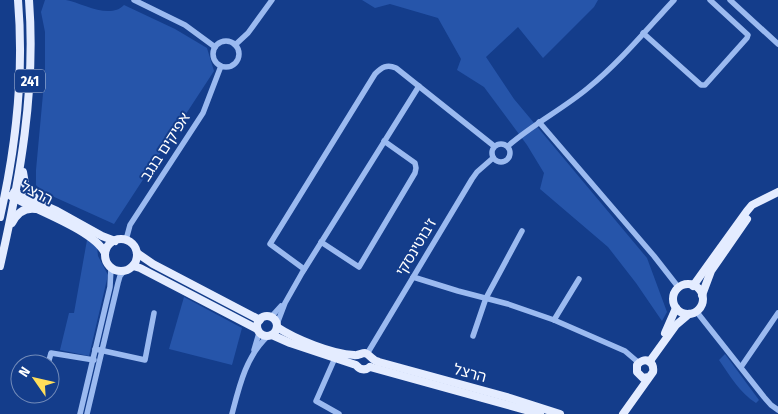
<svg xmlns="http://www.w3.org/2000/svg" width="778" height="414" viewBox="0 0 778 414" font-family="'Fira Sans Condensed','Noto Sans Hebrew',sans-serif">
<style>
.green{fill:#2655aa}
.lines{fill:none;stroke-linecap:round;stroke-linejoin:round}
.minor{stroke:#9bbaf0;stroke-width:5.5}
.major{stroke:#e4ecff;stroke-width:8}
.labels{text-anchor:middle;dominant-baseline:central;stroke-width:4;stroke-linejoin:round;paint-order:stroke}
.shield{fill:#143d8b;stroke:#b8c5dc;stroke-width:1}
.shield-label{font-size:14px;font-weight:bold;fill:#fff}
.street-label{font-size:15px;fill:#fff;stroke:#143d8b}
</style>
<rect width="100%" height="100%" fill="#143d8b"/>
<!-- green -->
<g class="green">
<path d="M45 0C52 0 59 0 66 0 82 3 110 20 124 5L175 29 207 48 214 71 114 224 41 191 36 185V170L45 72V32L41 12Z"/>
<path d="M362 0H598L594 7 543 58 518 27 486 57 514 99 647 258 667 312 662 321 636 283 608 247 540 189 544 173 527 145 484 87 457 70 461 59 438 18 390 4 375 8Z"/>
<path d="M87 240 97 247 98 256 108 275 89 356 60 350 69 313H74Z"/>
<path d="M184 297 242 328 232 365 169 349Z"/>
<path d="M725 354 759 400 756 403C740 393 730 376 719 360Z"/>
</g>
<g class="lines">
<!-- minor -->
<g class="minor">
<path d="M134 0 185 25 215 47"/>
<path d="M730 0 778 44"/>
<path d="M643 33 701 85H705L747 38 748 35 710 0"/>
<circle cx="226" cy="54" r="13"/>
<path d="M235 45 248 33 272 0"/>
<path d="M539 122 654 256 679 288"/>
<circle cx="501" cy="153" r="9"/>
<path d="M508 146C533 124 563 109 588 88 620 62 646 30 674 0"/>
<path d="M126 240 130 225 203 113 221 66"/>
<path d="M321 242 359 267 415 173 416 168 415 163 384 141"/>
<path d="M304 269 270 244 375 74C382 67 387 64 396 68L494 146"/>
<path d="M413 277 458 291 508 304 554 320 625 351 639 363"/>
<path d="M696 311 764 397 771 405 778 410"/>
<path d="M271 317 281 306"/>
<path d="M554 320 579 279"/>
<path d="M277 324 285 303 302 273 419 86"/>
<path d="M473 336 486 298 522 231"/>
<path d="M95 349 145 360 154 313"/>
<path d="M254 350 259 333"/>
<path d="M367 354 472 179 477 172 493 158"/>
<path d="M335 358 316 401 339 414"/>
<path d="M48 364 51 353 94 360"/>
<path d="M741 367 778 313"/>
<path d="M80 414 110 287 111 268"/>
<path d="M87 414 118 283 120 276 124 271"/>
<path d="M232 414C239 387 246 356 268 336"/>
</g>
<!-- major -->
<g class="major">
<path d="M23 172 25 184 36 199"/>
<path d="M14 192 57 211 102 236 115 241"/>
<path d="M11 196C35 210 94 230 105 253"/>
<path d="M0 217C16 147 24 72 18 0"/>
<path d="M12 223C17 213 24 207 36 209"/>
<circle cx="121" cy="255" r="16"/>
<path d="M137 253 153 264 260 320"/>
<path d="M0 266C20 179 36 90 29 0"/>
<path d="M133 266 140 268 257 329"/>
<circle cx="688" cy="299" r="15"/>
<path d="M693 286 747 211 752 205 778 192"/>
<path d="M702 295 711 271 747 219"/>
<circle cx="267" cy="326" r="10"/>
<path d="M277 327C295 339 332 354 354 355 358 356 361 353 365 353 371 355 371 360 379 362L510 398 560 414"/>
<path d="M665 333 676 308"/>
<path d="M272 335 290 343 356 365C360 370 365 371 370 367"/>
<path d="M650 361 676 325 689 314"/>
<path d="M370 367 540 414"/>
<path d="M623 414 653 372C655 361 644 356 637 365V372L643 378 649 377"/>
</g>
</g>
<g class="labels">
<!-- shield labels -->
<rect class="shield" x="15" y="69.5" width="30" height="23" rx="4"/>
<g class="shield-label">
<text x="30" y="81">241</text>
</g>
<!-- street labels -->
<g class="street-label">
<text transform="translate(165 147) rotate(-57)">אפיקים בנגב</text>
<text transform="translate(37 193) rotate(27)">הרצל</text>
<text transform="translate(416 247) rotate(-59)">ז'בוטינסקי</text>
<text transform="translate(470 373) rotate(15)">הרצל</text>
</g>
</g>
<!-- north arrow -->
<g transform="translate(35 379) rotate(304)"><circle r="24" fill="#143d8b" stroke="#728bb9"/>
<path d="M0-4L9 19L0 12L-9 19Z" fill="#ffde5a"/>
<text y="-8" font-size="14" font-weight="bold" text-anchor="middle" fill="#ffffff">N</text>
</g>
</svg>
